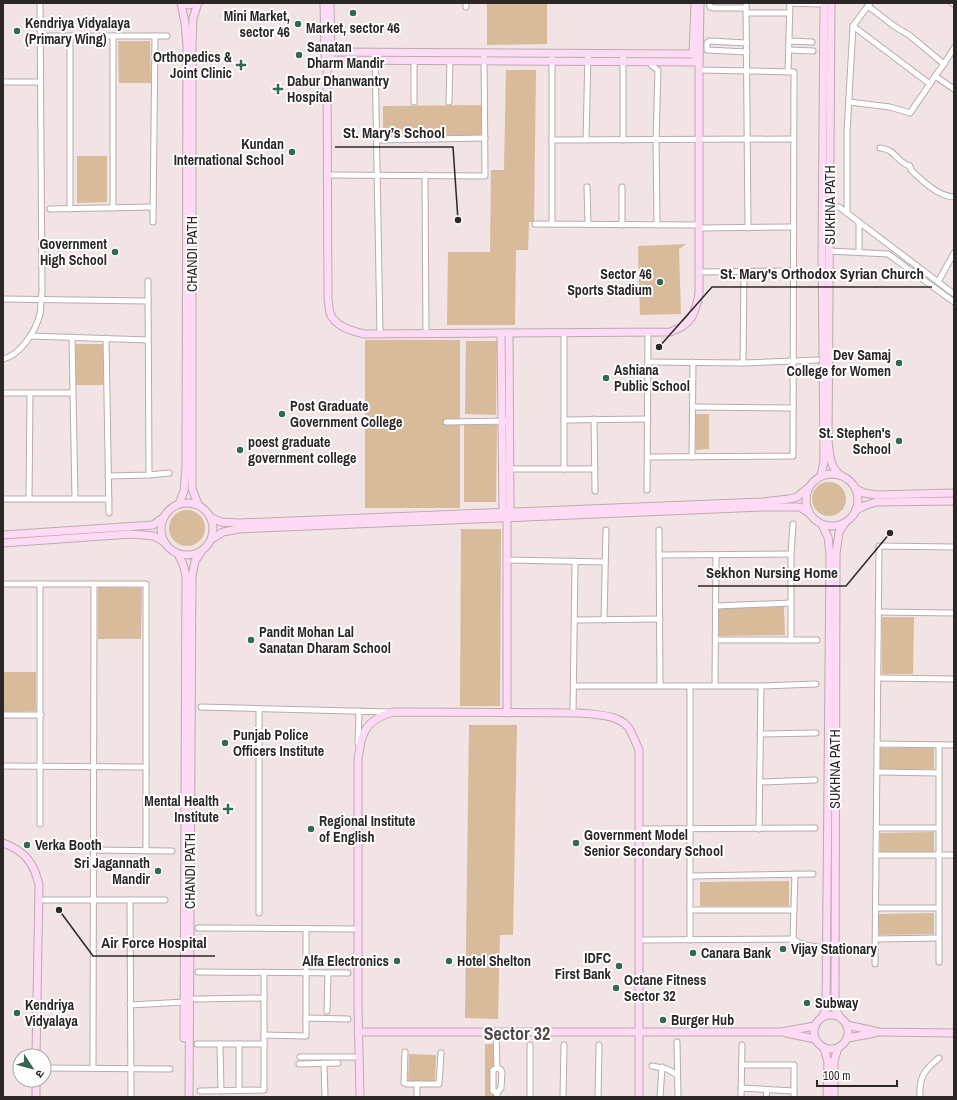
<svg xmlns="http://www.w3.org/2000/svg" width="957" height="1100" viewBox="0 0 957 1100" font-family="'Archivo Narrow','Noto Sans Devanagari',sans-serif">
<style>
.green{fill:#d7bb9a}
.lines{fill:none;stroke-linecap:round;stroke-linejoin:round}
.street-casing{stroke:#b9abad;stroke-width:7}
.secondary-casing{stroke:#b9abad;stroke-width:9}
.street{stroke:#fff;stroke-width:5}
.secondary{stroke:#ffdaf4;stroke-width:7}
.poi-dot{fill:#326a51;stroke:#fff;stroke-width:1.5}
.labels{text-anchor:middle;dominant-baseline:central;stroke-width:4;stroke-linejoin:round;paint-order:stroke}
.poi-label{font-size:14px;font-weight:bold;fill:#2c2727;stroke:#fff;text-anchor:start}
.street-label{font-size:14px;fill:#2c2727;stroke:#fff}
.district-label{font-size:18px;font-weight:bold;fill:#534849;stroke:#fff}
.leader{fill:none;stroke:#2c2727;stroke-width:1.5}
.callout-dot{fill:#2c2727;stroke:#fff;stroke-width:1.5}
.callout-label{font-size:15px;text-anchor:middle;font-weight:bold;fill:#2c2727;stroke:#fff;stroke-width:4;stroke-linejoin:round;paint-order:stroke}
</style>
<rect width="100%" height="100%" fill="#f2e3e4"/>
<!-- green -->
<g class="green">
<path d="M487 3H547V44L487 45Z"/>
<path d="M118 41H150L151 83H119Z"/>
<path d="M506 70H536L534 222H529L528 250H516L515 325H447L448 252H490L491 170H504Z"/>
<path d="M481 105V135L383 136V106Z"/>
<path d="M77 156H107V202L77 203Z"/>
<path d="M686 244 679 249 681 314 640 315 638 246Z"/>
<rect x="365" y="340" width="95" height="168"/>
<path d="M466 341H497L496 415 465 414Z"/>
<path d="M76 344H104L103 385H76Z"/>
<path d="M695 414H709V449L696 450Z"/>
<path d="M464 425H497L496 502H464Z"/>
<circle cx="829" cy="499" r="17"/>
<circle cx="187" cy="528" r="18"/>
<path d="M461 529H501L500 706H460Z"/>
<path d="M98 587 142 588 141 639H98Z"/>
<path d="M784 607 785 635 719 636V608Z"/>
<path d="M882 617H914L913 674H882Z"/>
<path d="M3 672H36V711L3 712Z"/>
<path d="M469 725H517L513 935H500L498 1019 465 1018Z"/>
<rect x="880" y="748" width="54" height="21"/>
<path d="M934 832V853L880 854V833Z"/>
<path d="M789 881V906H700V882Z"/>
<path d="M934 913V934L879 935V914Z"/>
<rect x="485" y="1044" width="10" height="53"/>
<path d="M409 1054 436 1055 435 1081H408Z"/>
</g>
<g class="lines">
<!-- street casing -->
<g class="street-casing">
<g id="street">
<path d="M709 3 710 7 714 8H746"/>
<path d="M746 3 748 228"/>
<path d="M789 3 819 4"/>
<path d="M952 3 954 4"/>
<path d="M868 6 894 26 909 35 944 64 935 76"/>
<path d="M466 7V3"/>
<path d="M746 13H789"/>
<path d="M853 26 930 84 935 76 954 89"/>
<path d="M40 36H167"/>
<path d="M70 36V209"/>
<path d="M113 36V208"/>
<path d="M789 41 812 42"/>
<path d="M747 43 709 41 707 43V50L747 52"/>
<path d="M789 50 813 51"/>
<path d="M375 52 380 334"/>
<path d="M414 60V102"/>
<path d="M651 62 652 66 658 70 656 140 657 225"/>
<path d="M944 64 954 48"/>
<path d="M788 72 790 3"/>
<path d="M3 82H40"/>
<path d="M449 102 450 61"/>
<path d="M849 102 890 107 910 113 930 84"/>
<path d="M377 140 485 138"/>
<path d="M552 140 793 139"/>
<path d="M586 140 588 53"/>
<path d="M623 140V53"/>
<path d="M880 148C896 149 897 163 910 166L911 170C923 181 937 196 954 197"/>
<path d="M328 175 485 176 484 53"/>
<path d="M425 175 426 334"/>
<path d="M587 187 588 224"/>
<path d="M622 187V225"/>
<path d="M829 206 839 207 954 294"/>
<path d="M50 209 153 207"/>
<path d="M847 213V132L853 26 870 3"/>
<path d="M153 222 155 36"/>
<path d="M535 224 699 225"/>
<path d="M552 224V59"/>
<path d="M699 228 793 227"/>
<path d="M829 251 888 254 954 302"/>
<path d="M859 252V222"/>
<path d="M699 272 793 271"/>
<path d="M938 282 954 253"/>
<path d="M3 299 148 301"/>
<path d="M564 333V469"/>
<path d="M30 336 148 340"/>
<path d="M72 337 75 499"/>
<path d="M106 338 109 513"/>
<path d="M3 359C21 355 36 330 40 314 41 307 41 299 42 292L40 3"/>
<path d="M648 362 743 363 817 360"/>
<path d="M743 363 744 272"/>
<path d="M3 393H73"/>
<path d="M693 407 793 408"/>
<path d="M594 419 595 491"/>
<path d="M564 420 648 419"/>
<path d="M446 422 510 421"/>
<path d="M648 457 793 456 794 72 699 70"/>
<path d="M692 457 693 362"/>
<path d="M508 469H595"/>
<path d="M149 475 169 473"/>
<path d="M108 476 149 475 148 281"/>
<path d="M647 490 648 333"/>
<path d="M3 499H109"/>
<path d="M29 499 30 393"/>
<path d="M659 530 660 685"/>
<path d="M659 555 791 554"/>
<path d="M507 560 605 562"/>
<path d="M3 584H146V851"/>
<path d="M716 606 791 603"/>
<path d="M878 612 954 613"/>
<path d="M575 620 660 619"/>
<path d="M604 620 606 530"/>
<path d="M716 640H817"/>
<path d="M791 640V554L793 524"/>
<path d="M878 678 954 679"/>
<path d="M715 685 716 555"/>
<path d="M574 686H761L816 684"/>
<path d="M690 686V940"/>
<path d="M201 707 390 712"/>
<path d="M259 709V913"/>
<path d="M573 713 575 561"/>
<path d="M3 715H41"/>
<path d="M760 734 816 733"/>
<path d="M358 743 359 711"/>
<path d="M877 744 954 745"/>
<path d="M3 766 146 767"/>
<path d="M877 772 939 773"/>
<path d="M760 782 815 780"/>
<path d="M40 824V584"/>
<path d="M876 828H939"/>
<path d="M639 829 815 828"/>
<path d="M759 829 761 686"/>
<path d="M93 850 172 851"/>
<path d="M876 855H954"/>
<path d="M690 876 813 874"/>
<path d="M39 900H165"/>
<path d="M130 900 131 1097"/>
<path d="M876 908H939"/>
<path d="M690 910H794"/>
<path d="M198 928 358 929"/>
<path d="M793 939 795 874"/>
<path d="M876 939 939 938"/>
<path d="M639 940 793 939C803 946 815 947 827 948"/>
<path d="M939 962V745"/>
<path d="M875 964 879 546 954 547"/>
<path d="M198 972 348 973"/>
<path d="M195 999 264 998"/>
<path d="M130 1005 185 1002"/>
<path d="M327 1011 328 973"/>
<path d="M306 1018 348 1019"/>
<path d="M496 1032 497 1068 501 1070 502 1072 501 1088 497 1093V1097"/>
<path d="M264 1035 306 1036V929"/>
<path d="M677 1042 678 1097"/>
<path d="M197 1044H264"/>
<path d="M220 1044 221 1091"/>
<path d="M239 1044V1090"/>
<path d="M530 1045V1097"/>
<path d="M405 1052 404 1083 407 1084H439L441 1053"/>
<path d="M300 1057H359"/>
<path d="M324 1063 325 1097"/>
<path d="M299 1064 338 1063"/>
<path d="M742 1065H794V1097"/>
<path d="M652 1066 667 1069 677 1075"/>
<path d="M93 1067 94 584"/>
<path d="M44 1068 170 1069"/>
<path d="M741 1088 794 1091"/>
<path d="M200 1091 264 1090V973"/>
<path d="M497 1093 493 1091V1070L497 1068"/>
<path d="M417 1097V1084"/>
<path d="M563 1097 564 1045"/>
<path d="M598 1097 599 1045"/>
<path d="M660 1097 662 1067"/>
<path d="M741 1097 742 1045"/>
<path d="M766 1097 767 1090"/>
<path d="M920 1097C919 1077 924 1070 939 1058"/>
</g>
</g>
<!-- secondary casing -->
<g class="secondary-casing">
<g id="secondary">
<path d="M181 3 189 5 195 3"/>
<path d="M324 3 325 55"/>
<path d="M330 3 331 60 327 71 328 300C329 304 329 309 330 313 334 326 352 331 364 334L670 332C691 325 695 315 699 294V62L693 54 695 3"/>
<path d="M831 3 828 441C830 455 829 465 840 475"/>
<path d="M325 52 693 54"/>
<path d="M325 60 699 62 700 3"/>
<path d="M501 333 503 512"/>
<path d="M509 333 510 512"/>
<circle cx="832" cy="500" r="26"/>
<path d="M821 476 824 461 822 252 824 3"/>
<path d="M856 489 864 493 876 495 954 493"/>
<circle cx="187" cy="529" r="26"/>
<path d="M179 504 184 491 186 467 187 45 185 23 181 3"/>
<path d="M198 504 192 489V44L193 18 198 3"/>
<path d="M856 510 864 506 876 502 954 501"/>
<path d="M212 518 221 522 239 523 762 502 789 499 797 497 808 488"/>
<path d="M507 518V713"/>
<path d="M822 525 828 537 830 555 826 1009 823 1016"/>
<path d="M3 535 153 525 164 517"/>
<path d="M212 539 223 532 239 529 762 507H800L809 513"/>
<path d="M3 543 131 534 154 536 164 542"/>
<path d="M178 554 183 564 186 576 184 1038"/>
<path d="M3 843C25 851 34 863 39 885L36 1056"/>
<circle cx="831" cy="1032" r="17"/>
<path d="M840 1017 836 1011 835 1004 836 554 839 532 845 523"/>
<path d="M847 1025 879 1032 954 1033"/>
<path d="M358 1032H781L815 1026"/>
<path d="M786 1033 815 1039"/>
<path d="M848 1038 875 1033"/>
<path d="M824 1048 828 1062 827 1097"/>
<path d="M36 1097V1080"/>
<path d="M189 1097 192 576 195 561 201 552"/>
<path d="M360 1097 358 1008V758C360 750 360 740 364 733 369 721 382 715 394 712L580 713C596 715 621 714 630 730 633 736 636 743 639 750V1097"/>
<path d="M834 1097V1061L838 1048"/>
</g>
</g>
<!-- street -->
<use href="#street" class="street"/>
<!-- secondary -->
<use href="#secondary" class="secondary"/>
</g>
<!-- markers -->
<g class="poi-dot">
<circle cx="353" cy="13" r="4"/>
<circle cx="298" cy="24" r="4"/>
<circle cx="17" cy="31" r="4"/>
<circle cx="299" cy="55" r="4"/>
<path d="M239 59h4v4h4v4h-4v4h-4v-4h-4v-4h4z"/>
<path d="M276 83h4v4h4v4h-4v4h-4v-4h-4v-4h4z"/>
<circle cx="292" cy="152" r="4"/>
<circle cx="115" cy="252" r="4"/>
<circle cx="660" cy="282" r="4"/>
<circle cx="899" cy="363" r="4"/>
<circle cx="606" cy="378" r="4"/>
<circle cx="282" cy="414" r="4"/>
<circle cx="899" cy="441" r="4"/>
<circle cx="240" cy="450" r="4"/>
<circle cx="251" cy="640" r="4"/>
<circle cx="225" cy="743" r="4"/>
<path d="M226 803h4v4h4v4h-4v4h-4v-4h-4v-4h4z"/>
<circle cx="311" cy="829" r="4"/>
<circle cx="576" cy="843" r="4"/>
<circle cx="27" cy="845" r="4"/>
<circle cx="158" cy="871" r="4"/>
<circle cx="783" cy="949" r="4"/>
<circle cx="693" cy="953" r="4"/>
<circle cx="397" cy="961" r="4"/>
<circle cx="449" cy="961" r="4"/>
<circle cx="619" cy="966" r="4"/>
<circle cx="616" cy="988" r="4"/>
<circle cx="807" cy="1003" r="4"/>
<circle cx="17" cy="1013" r="4"/>
<circle cx="663" cy="1020" r="4"/>
</g>
<g class="labels">
<!-- poi labels -->
<g class="poi-label">
<text x="290" y="16" text-anchor="end">Mini Market,<tspan x="290" dy="16">sector 46</tspan></text>
<text x="25" y="23">Kendriya Vidyalaya<tspan x="25" dy="16">(Primary Wing)</tspan></text>
<text x="353" y="28" text-anchor="middle">Market, sector 46</text>
<text x="307" y="47">Sanatan<tspan x="307" dy="16">Dharm Mandir</tspan></text>
<text x="232" y="57" text-anchor="end">Orthopedics &amp;<tspan x="232" dy="16">Joint Clinic</tspan></text>
<text x="287" y="81">Dabur Dhanwantry<tspan x="287" dy="16">Hospital</tspan></text>
<text x="284" y="144" text-anchor="end">Kundan<tspan x="284" dy="16">International School</tspan></text>
<text x="107" y="244" text-anchor="end">Government<tspan x="107" dy="16">High School</tspan></text>
<text x="652" y="274" text-anchor="end">Sector 46<tspan x="652" dy="16">Sports Stadium</tspan></text>
<text x="891" y="355" text-anchor="end">Dev Samaj<tspan x="891" dy="16">College for Women</tspan></text>
<text x="614" y="370">Ashiana<tspan x="614" dy="16">Public School</tspan></text>
<text x="290" y="406">Post Graduate<tspan x="290" dy="16">Government College</tspan></text>
<text x="891" y="433" text-anchor="end">St. Stephen's<tspan x="891" dy="16">School</tspan></text>
<text x="248" y="442">poest graduate<tspan x="248" dy="16">government college</tspan></text>
<text x="259" y="632">Pandit Mohan Lal<tspan x="259" dy="16">Sanatan Dharam School</tspan></text>
<text x="233" y="735">Punjab Police<tspan x="233" dy="16">Officers Institute</tspan></text>
<text x="219" y="801" text-anchor="end">Mental Health<tspan x="219" dy="16">Institute</tspan></text>
<text x="319" y="821">Regional Institute<tspan x="319" dy="16">of English</tspan></text>
<text x="584" y="835">Government Model<tspan x="584" dy="16">Senior Secondary School</tspan></text>
<text x="35" y="845">Verka Booth</text>
<text x="150" y="863" text-anchor="end">Sri Jagannath<tspan x="150" dy="16">Mandir</tspan></text>
<text x="791" y="949">Vijay Stationary</text>
<text x="701" y="953">Canara Bank</text>
<text x="611" y="958" text-anchor="end">IDFC<tspan x="611" dy="16">First Bank</tspan></text>
<text x="389" y="961" text-anchor="end">Alfa Electronics</text>
<text x="457" y="961">Hotel Shelton</text>
<text x="624" y="980">Octane Fitness<tspan x="624" dy="16">Sector 32</tspan></text>
<text x="815" y="1003">Subway</text>
<text x="25" y="1005">Kendriya<tspan x="25" dy="16">Vidyalaya</tspan></text>
<text x="671" y="1020">Burger Hub</text>
</g>
<!-- street labels -->
<g class="street-label">
<text transform="translate(830 205) rotate(-90)">SUKHNA PATH</text>
<text transform="translate(192 254) rotate(-90)">CHANDI PATH</text>
<text transform="translate(835 769) rotate(-90)">SUKHNA PATH</text>
<text transform="translate(190 871) rotate(-90)">CHANDI PATH</text>
</g>
<!-- district labels -->
<g class="district-label">
<text x="517" y="1033">Sector 32</text>
</g>
</g>
<!-- callouts -->
<path class="leader" d="M458 220L453 147H335M659 347L712 287H932M890 533L846 586H698M59 910L93 956H215"/>
<g class="callout-dot">
<circle cx="458" cy="220" r="4"/>
<circle cx="659" cy="347" r="4"/>
<circle cx="890" cy="533" r="4"/>
<circle cx="59" cy="910" r="4"/>
</g>
<g class="callout-label">
<text x="394" y="138">St. Mary’s School</text>
<text x="822" y="279">St. Mary's Orthodox Syrian Church</text>
<text x="772" y="578">Sekhon Nursing Home</text>
<text x="154" y="948">Air Force Hospital</text>
</g>
<!-- border -->
<rect width="957" height="1100" fill="none" stroke="#2c2727" stroke-width="8"/>
<!-- north arrow -->
<g transform="translate(32 1068) rotate(126)"><circle r="19" fill="#ffffff" stroke="#aba9a9"/>
<path d="M0-3L7 15L0 10L-7 15Z" fill="#326a51"/>
<text y="-6" font-size="11" font-weight="bold" text-anchor="middle" fill="#2c2727">उ</text>
</g>
<!-- scale -->
<path d="M817 1080v6h80v-6" fill="none" stroke="#2c2727" stroke-width="2"/>
<text x="823" y="1080" font-size="12" fill="#2c2727" stroke="#ffffff" stroke-width="3" paint-order="stroke">100 m</text>
</svg>
